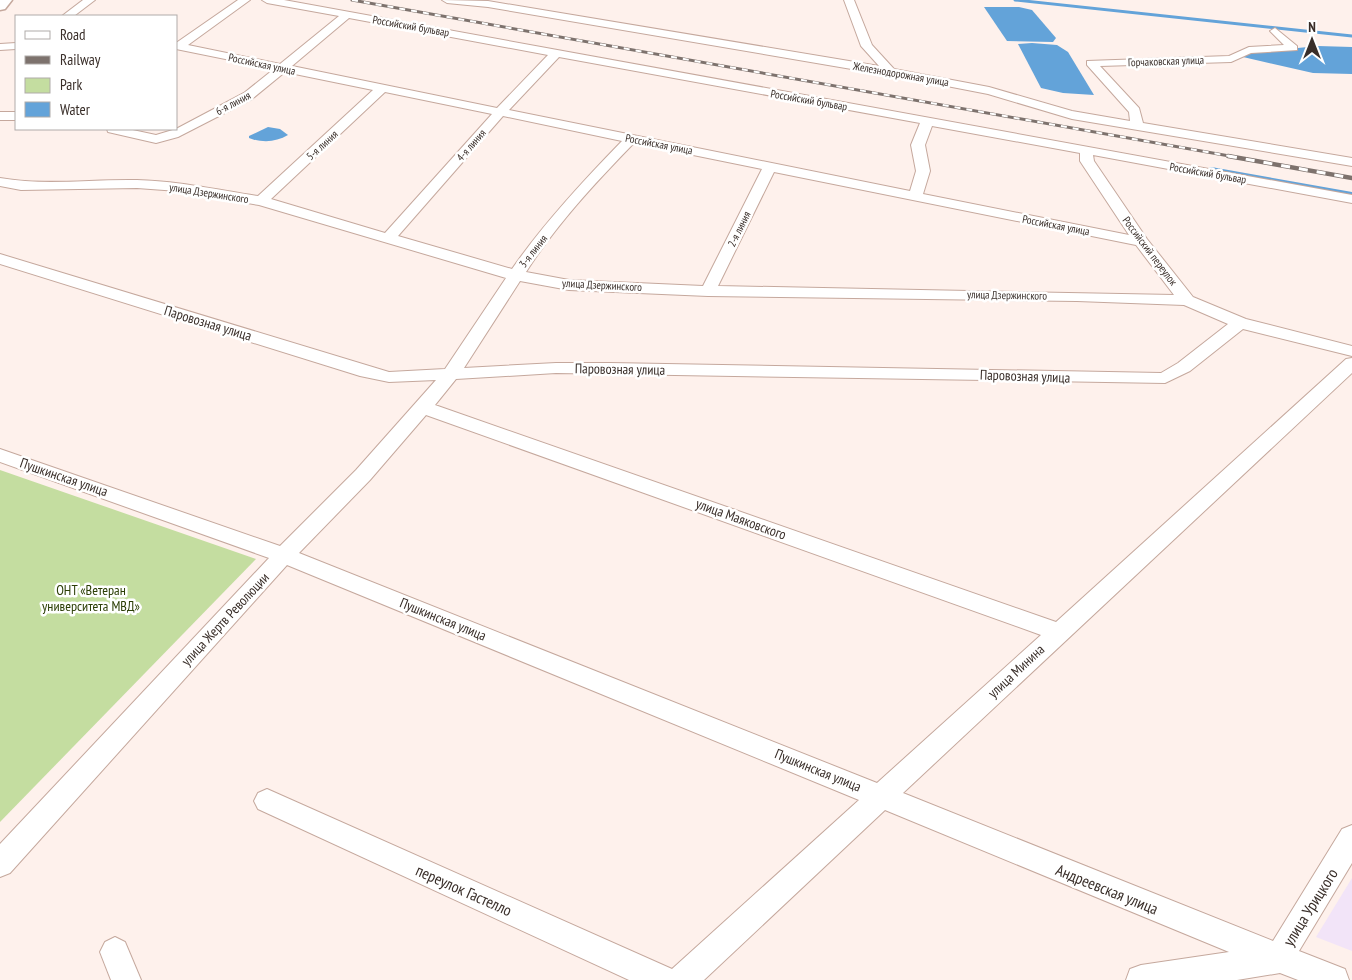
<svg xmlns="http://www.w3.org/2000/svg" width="1352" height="980" viewBox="0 0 1352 980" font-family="'PT Sans Narrow',sans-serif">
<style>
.education{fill:#f2e4f8}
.green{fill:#c4dda0}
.water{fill:#63a3d9}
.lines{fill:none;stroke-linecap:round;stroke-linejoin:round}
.stream-far1{stroke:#63a3d9;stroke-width:3}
.stream{stroke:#63a3d9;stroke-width:4}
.minor-casing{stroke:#c5a89d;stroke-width:2}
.major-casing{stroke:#c5a89d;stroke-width:3}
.minor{fill:#fff;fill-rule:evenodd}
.major{fill:#fff;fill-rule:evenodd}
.rail-far1-casing{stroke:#7d726d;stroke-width:3}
.rail-casing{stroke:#7d726d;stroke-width:4.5}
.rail-far1{stroke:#fff;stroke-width:2;stroke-dasharray:6;stroke-linecap:butt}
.rail{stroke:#fff;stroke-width:3;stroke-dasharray:9;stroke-linecap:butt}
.labels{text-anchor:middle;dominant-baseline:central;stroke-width:5;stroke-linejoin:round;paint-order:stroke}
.far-street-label{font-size:11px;fill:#392e29;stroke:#fff}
.street-label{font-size:14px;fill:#392e29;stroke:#fff}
.park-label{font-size:14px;fill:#2c3e06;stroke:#fff}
.near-street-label{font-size:16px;fill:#392e29;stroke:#fff}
</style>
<rect width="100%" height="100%" fill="#fef1ec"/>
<!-- education -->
<path class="education" d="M1352 878V951L1316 937Z"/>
<!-- green -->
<path class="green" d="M0 470 256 559 0 822Z"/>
<!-- water -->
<g class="water">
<path d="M984 7H1019L1032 10 1056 38 1053 42 1007 41Z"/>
<path d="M1032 43 1057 45 1068 52 1094 95 1063 93 1041 88 1018 44Z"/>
<path d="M1318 46 1352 47V74L1313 73 1243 57 1248 53Z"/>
<path d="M268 127 280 129 288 135C276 142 263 143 249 138V136Z"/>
</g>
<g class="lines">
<!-- stream-far1 -->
<path class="stream-far1" d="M1015 0 1352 36"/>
<!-- stream -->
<path class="stream" d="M1211 169 1352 194"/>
<!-- minor casing -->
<g class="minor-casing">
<g id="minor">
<path d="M83 0H95L74 16H62Z"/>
<path d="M238 0H250L188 45 280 64 339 16 267 3 262 0H284L1352 195V203L1093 155 1094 161 1147 239 1193 297 1246 319 1352 346V356L1243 329 1190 371 1165 383 556 373 456 379 435 405 1056 622 1346 359 1352 358V373L903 793 1273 941 1342 829 1352 825V863L1299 951 1345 969 1349 980H1298L1280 973 1237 980H1126L1130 969 1141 965 1229 952 885 810 704 980H629L258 809 254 801 258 793 267 789 672 969 859 800 287 565 10 873 0 877V844L269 558 0 462V449L280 546 356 470 436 380 389 382 360 376 0 264V254L389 372 445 369 506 278 259 205 178 191 137 188 21 190 0 186V178C45 186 91 179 137 180 178 181 218 190 258 196L373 90 285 72 252 99 178 137 156 143 108 132 107 129H128L156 135 176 129 244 93 274 69 176 49V43ZM349 18 548 55 497 108 292 66ZM559 57 920 123 911 145 916 171 910 191 509 110ZM385 92 492 114 385 233 271 199ZM503 116 622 141C583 181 544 223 512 269L398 236ZM932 126 1080 153V161L1129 235 923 194 930 171 925 145ZM634 143 762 169 703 286 569 280 526 272C556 225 595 183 634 143ZM774 172 1136 245 1174 295 718 286ZM520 281 569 290 708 296 1077 301 1184 305 1228 324 1178 363 1161 373 610 363H556L464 368ZM426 415 1041 635 877 783 299 553 370 480Z"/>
<path d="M442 0 488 1 879 66 861 46 844 0H854L872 45 894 69 989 87 1072 111 1130 121 1129 112 1087 65V61L1229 56 1249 47 1284 45 1270 31 1275 28 1297 46V50L1251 53 1231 62 1100 66 1139 108 1143 123 1352 158V166L1072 119 988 94 916 80 488 7 447 3Z"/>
<path d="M16 43V49L0 50V44Z"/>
<rect x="0" y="112" width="16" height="8"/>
<path d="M115 937 125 942 141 980H111L100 952 105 942Z"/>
</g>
</g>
<!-- major casing -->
<g class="major-casing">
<path id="major" d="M0 0H12L5 9 0 10Z"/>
</g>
<!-- minor -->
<use href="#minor" class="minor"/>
<!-- major -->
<use href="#major" class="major"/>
<!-- rail-far1 casing -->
<g class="rail-far1-casing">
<path id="rail-far1" d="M352 0 1235 157"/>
</g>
<!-- rail casing -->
<g class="rail-casing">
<path id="rail" d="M1228 156 1352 178"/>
</g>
<!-- rail-far1 -->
<use href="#rail-far1" class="rail-far1"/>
<!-- rail -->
<use href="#rail" class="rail"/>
</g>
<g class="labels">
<!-- far-street labels -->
<g class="far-street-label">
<text transform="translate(411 26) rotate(10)">Российский бульвар</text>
<text transform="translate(1166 61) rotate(-2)">Горчаковская улица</text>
<text transform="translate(262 64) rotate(12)">Российская улица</text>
<text transform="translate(901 74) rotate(10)">Железнодорожная улица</text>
<text transform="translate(809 100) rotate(10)">Российский бульвар</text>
<text transform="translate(233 103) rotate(-28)">6-я линия</text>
<text transform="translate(659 144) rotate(11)">Российская улица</text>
<text transform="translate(322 145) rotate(-43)">5-я линия</text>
<text transform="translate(471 145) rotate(-49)">4-я линия</text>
<text transform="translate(1208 173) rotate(10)">Российский бульвар</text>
<text transform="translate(209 193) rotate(9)">улица Дзержинского</text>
<text transform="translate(1056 225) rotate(11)">Российская улица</text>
<text transform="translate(739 229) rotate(-64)">2-я линия</text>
<text transform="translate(533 251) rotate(-52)">3-я линия</text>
<text transform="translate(1150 251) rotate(53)">Российский переулок</text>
<text transform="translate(602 285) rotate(3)">улица Дзержинского</text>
<text transform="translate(1007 295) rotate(1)">улица Дзержинского</text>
</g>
<!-- street labels -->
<g class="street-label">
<text transform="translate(208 323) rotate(17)">Паровозная улица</text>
<text transform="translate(620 369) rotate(1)">Паровозная улица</text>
<text transform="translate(1025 376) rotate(2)">Паровозная улица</text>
<text transform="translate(64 477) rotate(19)">Пушкинская улица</text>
<text transform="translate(741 519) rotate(20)">улица Маяковского</text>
<text transform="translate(225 619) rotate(-47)">улица Жертв Революции</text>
<text transform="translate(443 619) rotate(22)">Пушкинская улица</text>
<text transform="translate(1016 671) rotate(-43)">улица Минина</text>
<text transform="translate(818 770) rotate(22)">Пушкинская улица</text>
</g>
<!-- park labels -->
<g class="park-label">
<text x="91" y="590">ОНТ «Ветеран<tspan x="91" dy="16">университета МВД»</tspan></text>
</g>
<!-- near-street labels -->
<g class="near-street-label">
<text transform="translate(1107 889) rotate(22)">Андреевская улица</text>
<text transform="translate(464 890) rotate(24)">переулок Гастелло</text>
<text transform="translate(1310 907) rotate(-58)">улица Урицкого</text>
</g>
</g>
<!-- legend -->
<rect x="15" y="15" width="162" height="115" fill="#ffffff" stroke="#b0aba9"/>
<rect x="25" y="31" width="25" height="8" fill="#ffffff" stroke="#b0aba9"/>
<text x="60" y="40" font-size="15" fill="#392e29">Road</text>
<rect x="25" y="56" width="25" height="8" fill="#7d726d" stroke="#b0aba9"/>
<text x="60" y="65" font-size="15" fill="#392e29">Railway</text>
<rect x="25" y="78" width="25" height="15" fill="#c4dda0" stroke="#b0aba9"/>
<text x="60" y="90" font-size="15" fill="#392e29">Park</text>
<rect x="25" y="102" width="25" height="15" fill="#63a3d9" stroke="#b0aba9"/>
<text x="60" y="115" font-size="15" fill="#392e29">Water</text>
<!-- north arrow -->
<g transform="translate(1312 40)" stroke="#ffffff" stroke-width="4" paint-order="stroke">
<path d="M0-4L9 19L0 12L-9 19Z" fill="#392e29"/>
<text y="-8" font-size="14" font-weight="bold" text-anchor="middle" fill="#392e29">N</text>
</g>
</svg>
